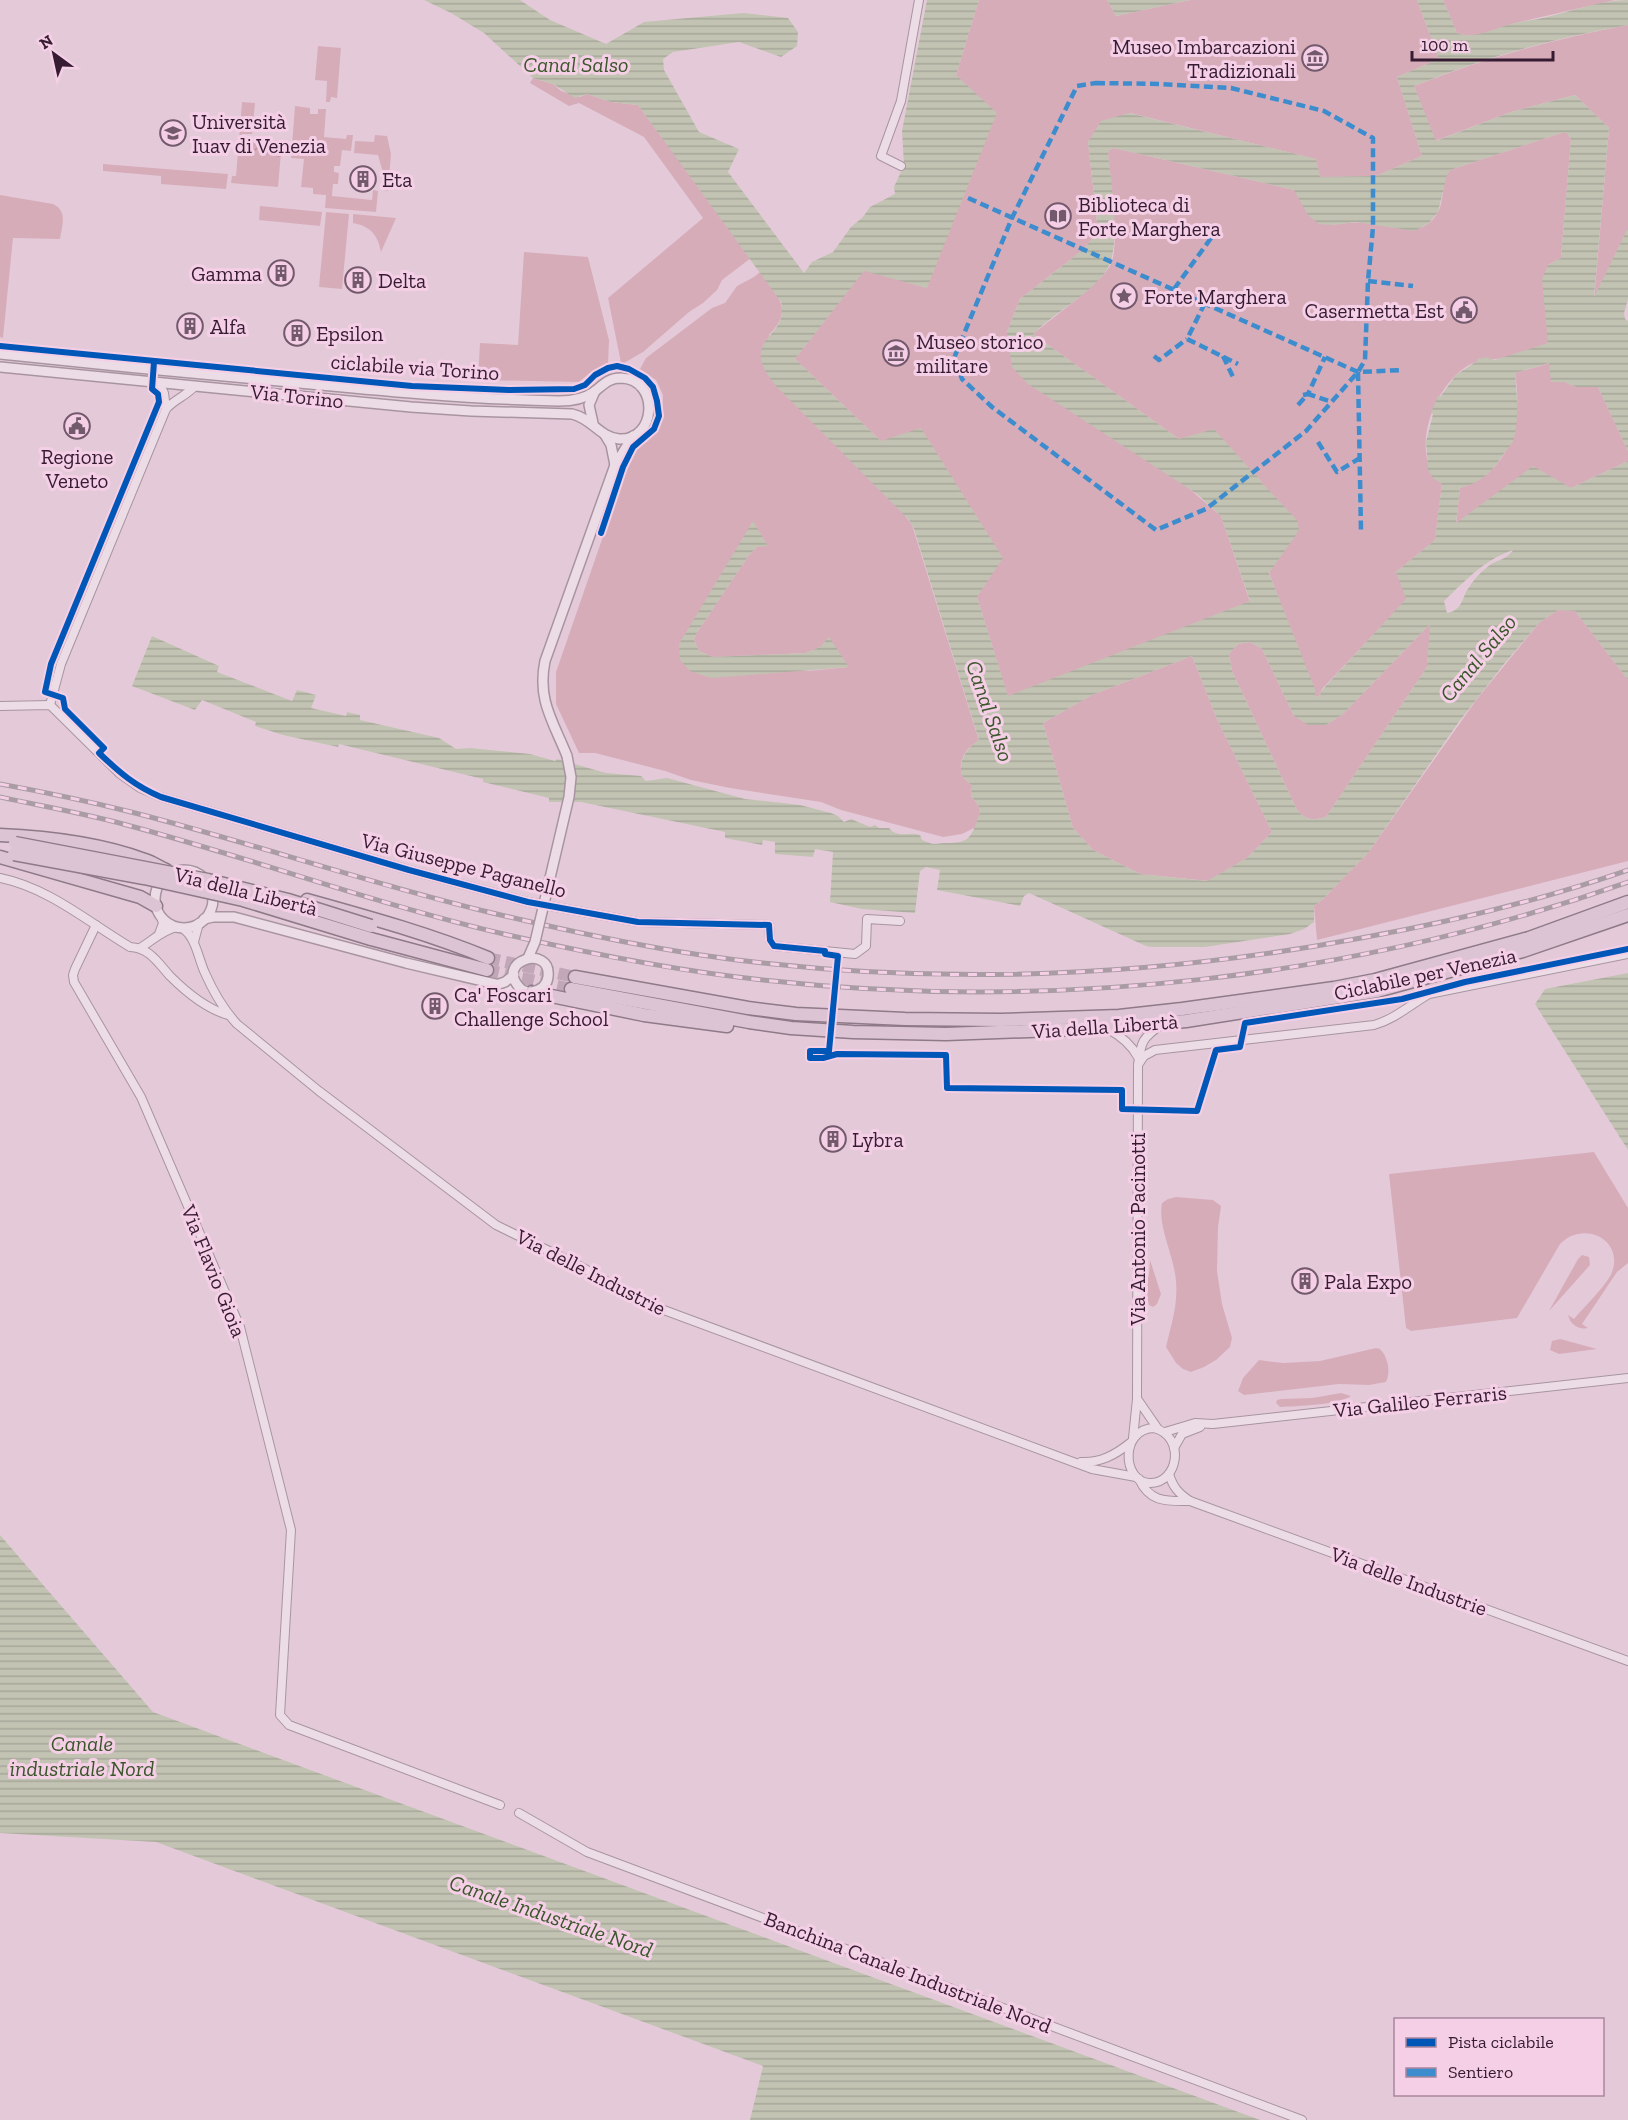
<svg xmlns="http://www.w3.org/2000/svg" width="1628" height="2120" viewBox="0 0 1628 2120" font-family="'Zilla Slab',serif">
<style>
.grass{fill:#d7acb9;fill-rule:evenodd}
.garden{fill:url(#garden-furrows)}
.water{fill:url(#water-rules);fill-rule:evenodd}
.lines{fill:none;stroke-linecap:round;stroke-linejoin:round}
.trunk-tunnel{stroke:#c1a7b8;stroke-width:12;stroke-dasharray:12 6;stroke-linecap:butt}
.minor-casing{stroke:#a894a1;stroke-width:10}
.tertiary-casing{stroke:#a894a1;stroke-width:12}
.trunk-casing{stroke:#8e7a88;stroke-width:15}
.minor{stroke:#ebdce5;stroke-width:8}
.tertiary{stroke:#ebdce5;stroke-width:9}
.trunk{stroke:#dcc4d4;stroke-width:12}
.rail-casing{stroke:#aa9ca5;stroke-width:5}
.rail{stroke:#f5cfe6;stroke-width:3;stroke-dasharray:9;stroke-linecap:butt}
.tertiary-bridge-casing{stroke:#a894a1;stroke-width:12;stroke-linecap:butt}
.trunk-bridge-casing{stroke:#8e7a88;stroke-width:15;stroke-linecap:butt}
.tertiary-bridge{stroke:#ebdce5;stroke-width:9}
.trunk-bridge{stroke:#dcc4d4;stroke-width:12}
.quiet{stroke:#3d8dce;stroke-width:4.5;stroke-dasharray:9 4.5;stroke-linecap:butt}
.cycleway-casing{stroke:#f5cfe6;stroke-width:10}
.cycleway{stroke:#0057b8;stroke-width:6}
.labels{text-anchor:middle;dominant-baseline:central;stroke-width:6;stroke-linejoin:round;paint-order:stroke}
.poi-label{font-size:21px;fill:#361c32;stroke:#f5cfe6;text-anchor:start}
.street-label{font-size:21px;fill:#361c32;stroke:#f5cfe6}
.water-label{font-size:22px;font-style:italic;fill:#3b562b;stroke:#f5cfe6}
</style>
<defs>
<pattern id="garden-furrows" width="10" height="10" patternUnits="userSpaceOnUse" patternTransform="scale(1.5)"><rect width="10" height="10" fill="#d7acb9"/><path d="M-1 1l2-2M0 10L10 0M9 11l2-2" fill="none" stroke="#b993a0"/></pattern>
<pattern id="water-rules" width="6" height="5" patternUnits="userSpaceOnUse" patternTransform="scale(1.5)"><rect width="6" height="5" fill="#c2c3b2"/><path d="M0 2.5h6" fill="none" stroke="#a7a79a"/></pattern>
</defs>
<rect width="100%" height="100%" fill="#e4cad9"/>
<!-- grass -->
<g class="grass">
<path d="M979 0H1107L1116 16 1190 0H1417L1439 59 1397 77 1422 156 1376 176 1320 177 1315 159 1130 113 1088 142 1098 231 1084 249 1020 299 1007 332 1221 516 1250 602 1008 697 977 597 881 441 795 359 864 270 927 288 956 75Z"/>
<path d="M1443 0H1615C1582 8 1549 15 1516 23 1498 27 1475 41 1457 33Z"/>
<path d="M1628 25V228L1594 300 1609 128 1575 95 1511 112 1435 141 1414 86C1484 58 1554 39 1628 25Z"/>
<path d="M318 46 341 48 337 98 331 97 330 102H326L327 81 315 80Z"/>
<path d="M533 78 553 84 561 91 580 97 587 94 611 102 638 105 751 258 722 280 717 290 703 303 689 312 643 352 624 363H621L608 298 703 218 644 137 579 103 569 106 530 83Z"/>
<path d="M242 102 255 103 252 134H242L241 138 282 141 278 187 231 183 232 176H236Z"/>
<path d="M295 106 310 108V114H318V109H326L324 137 346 139 347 135H353L351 151 342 150 340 166H334V172L339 173 338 184H333L332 196 372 200 373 190 378 191 376 212 325 208 326 195 313 194V188L301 187 304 159 291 158Z"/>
<path d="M1561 133H1567L1571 139 1561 258 1548 265V343C1534 349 1510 358 1495 359 1485 361 1478 360 1469 365 1434 385 1407 454 1442 484L1435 540 1396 572 1407 599 1322 689 1319 697 1315 696 1270 575 1260 484 1250 472 1179 439 1033 334C1052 318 1102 283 1111 264 1120 244 1110 178 1108 154L1109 150 1114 148 1294 190 1332 225C1346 223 1360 221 1374 224 1399 227 1424 240 1439 210 1445 197 1441 180 1450 170Z"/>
<path d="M375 135 387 136 391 154 388 191 384 190 383 173 378 155 354 153 355 141 374 142Z"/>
<path d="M103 164 228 174 226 189 161 184V176L103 171Z"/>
<path d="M0 195 53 204C68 211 62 225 60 239L13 238 3 338 0 337Z"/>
<path d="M260 206 322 212 320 226 259 220Z"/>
<path d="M326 212 349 214 342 289 319 287Z"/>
<path d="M353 214 396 218 381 252C378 235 370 226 353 223Z"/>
<path d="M524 252 588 257 609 340 608 365 592 371 579 382 478 380 480 343 518 345Z"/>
<path d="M760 272C777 297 795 308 769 335L912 525 979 741C967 746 957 761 962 775 964 779 969 782 972 786L971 796C985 812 979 810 976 827L962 834 943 837 841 810 821 802 730 788 691 780 665 771 595 753H579L556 704V672L633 450 648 441 662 420 663 395 656 380 640 369 646 358 712 308 725 303 737 286 754 277ZM753 521 757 547 749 555 696 634 694 640 699 651 713 657 806 653 820 647 848 667 808 671 680 660Z"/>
<path d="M1550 363 1552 382H1565L1576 387H1598L1628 451V461L1571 488 1456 524 1460 488C1511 473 1523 420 1515 373Z"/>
<path d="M1558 610 1575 611 1628 680V861L1317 940 1314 906 1323 899 1368 853 1477 699 1540 622Z"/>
<path d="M1431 623 1427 667 1326 817C1312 821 1306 820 1297 810L1232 671 1229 654 1238 644 1250 642 1262 649 1294 716 1326 725 1343 714Z"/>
<path d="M1192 656 1217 719 1272 832 1247 858 1208 881 1140 874 1093 850 1073 828 1043 723 1092 695Z"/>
<path d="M1594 1152 1628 1208V1263L1617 1272 1582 1324 1588 1328C1578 1330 1570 1324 1568 1315L1574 1319C1583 1308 1608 1284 1612 1272 1624 1239 1583 1220 1560 1244L1517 1318 1411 1331 1406 1328 1389 1174Z"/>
<path d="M1176 1197 1213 1200 1221 1206 1218 1227 1217 1271 1222 1304 1232 1338 1230 1347 1216 1360 1204 1367 1191 1372 1183 1369 1176 1363 1166 1347C1171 1325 1178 1305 1176 1282 1175 1258 1157 1226 1162 1203L1168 1199Z"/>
<path d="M1582 1255 1589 1257 1590 1265 1549 1311 1578 1259Z"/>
<path d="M1150 1260 1161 1294 1157 1304 1153 1307 1149 1305 1145 1288 1149 1274Z"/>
<path d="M1560 1339 1564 1340 1597 1349 1559 1354 1550 1350 1552 1341Z"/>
<path d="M1376 1348 1380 1349C1388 1357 1391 1372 1386 1382L1369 1385 1339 1384 1244 1395 1238 1391 1243 1378 1259 1360 1283 1363 1320 1361Z"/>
<path d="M1341 1393 1351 1396C1339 1405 1296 1406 1280 1407L1276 1403 1277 1400 1281 1399 1312 1398Z"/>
</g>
<!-- garden -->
<path class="garden" d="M254 139 282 141 281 157 252 154Z"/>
<!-- water -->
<g class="water">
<path d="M424 0H520L550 20 606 44 644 22 743 13 788 18 798 32 797 46 781 57 739 42 673 52 663 59 664 70 699 132 739 149 728 172 804 273 812 262 833 252 851 227 863 217 870 207 895 194 894 187 904 165 902 131 927 0H979L956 75 997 113 927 288 864 271 795 359 881 441 921 428 1003 558 977 597 1008 696 1250 601 1221 516 1197 494 1028 384 1012 367 1007 332 1020 299 1084 249 1098 231 1088 142 1101 121 1129 113 1316 159 1320 177 1376 176 1422 156 1397 77 1439 59 1417 0H1443L1457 33C1474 40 1495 28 1511 24 1523 21 1535 20 1547 17 1573 11 1601 0 1628 0V25C1555 38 1483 58 1414 86L1436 141 1511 112 1575 95 1609 128 1594 297 1628 228V299L1624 313 1625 319 1628 321V451L1598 387H1576L1565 382H1551L1549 363 1515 373C1517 395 1519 418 1514 439 1511 446 1505 451 1501 458 1490 474 1479 483 1460 488L1456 523 1533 466 1571 488 1628 461V680L1575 611 1558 610 1540 622 1504 664 1458 723 1368 853 1323 899 1314 906V922L1304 929 1290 934 1205 947H1152L1146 946 1029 893 1024 896 1020 906 937 890 940 870 926 867 920 871 915 913 862 909 830 902 833 852 815 849 813 857 775 854V842L763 840 762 845 725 838V832L581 802H549V798L483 782V779L339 744 338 747 283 735 255 726 256 722 202 700 195 710 132 686 152 636 219 666 217 672 292 701 297 690 316 695 311 708 346 716 347 712 360 715V720L439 738 456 749 470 748 530 754 555 761 557 759 606 773 641 776 646 781 667 778 745 799 800 805 831 813 838 816 844 822 851 819 870 827 875 825 879 828H889C898 839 909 831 920 835L922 840C934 845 933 844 944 843 964 843 970 842 977 821 982 808 980 807 971 796L972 786C969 782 964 779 962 775 957 761 968 747 979 740L914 529 909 520 776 386C735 337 790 340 781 302L638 105 611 102 587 94 575 98 553 84 533 78 484 33 451 13ZM1561 133H1567L1571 139 1561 258 1548 265 1542 279 1548 343 1495 360 1489 359V357L1477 359V361L1456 375 1440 397 1438 396 1431 413 1433 414 1426 442 1428 467 1427 468 1433 478 1442 484 1435 540 1396 572 1406 599 1322 690 1319 697 1315 696V689L1269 573 1296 535 1299 529 1297 520 1263 484 1261 485 1262 482 1254 472 1251 473V470L1214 429 1179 439 1033 334C1054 313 1084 298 1103 275 1124 252 1111 184 1108 154L1109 150 1114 148 1294 190 1308 215 1319 224 1332 225 1356 222 1414 231 1428 224 1438 212 1447 175 1450 170ZM1513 550C1506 560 1499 559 1490 565 1483 570 1474 579 1470 586 1461 597 1464 610 1447 613L1444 601C1466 580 1484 560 1513 550ZM1430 624 1427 667 1326 817C1312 821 1306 820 1297 810L1232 671 1229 654 1238 644 1250 642 1262 649 1294 716 1308 725H1326L1343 714ZM1192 656 1217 719 1272 832 1247 858 1207 881 1140 874 1093 850 1073 828 1043 723 1092 695Z"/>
<path d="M1107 0H1190L1116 16Z"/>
<path d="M753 521 768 546 757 547 749 555 696 634 694 640 699 651 713 657 806 653 820 647 829 637 849 667 711 678 690 671 680 660 679 644Z"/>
<path d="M1628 973V1150L1535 1004 1545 989Z"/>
<path d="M0 1535 153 1712 1260 2120H750L763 2066 156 1842 0 1833Z"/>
</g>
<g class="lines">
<!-- trunk-tunnel -->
<g class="trunk-tunnel">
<path d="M488 958 575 977"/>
<path d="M487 970 571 989"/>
</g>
<!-- minor casing -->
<g class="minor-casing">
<g id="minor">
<path d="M901 166 881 156 901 101 919 0"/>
<path d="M159 383 164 393 166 409"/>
<path d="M50 705 61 664 166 409C175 399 186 396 195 386"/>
<path d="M0 706 50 705 120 774 140 788 161 797 409 870 528 902 638 922 769 925 770 940 774 946 855 954 866 946 867 919 900 921"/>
<path d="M0 878C49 888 88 922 130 947 150 948 158 963 170 976 186 992 207 1009 228 1015"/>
<path d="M96 925 75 969 73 975 74 982 141 1097 240 1327 291 1530 280 1715 289 1725 500 1805"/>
<path d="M182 928C196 937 198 958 205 973 213 991 223 1009 237 1024L319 1091 496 1225 578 1265 645 1303 1092 1469 1136 1477"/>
<path d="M159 934 163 923 161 917"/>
<path d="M194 942 199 923"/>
<path d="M140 948C152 941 162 930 177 927"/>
<path d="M1108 1029C1121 1036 1131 1044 1138 1057"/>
<path d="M1138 1065 1144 1056 1155 1050 1374 1025C1395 1019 1410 1005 1429 994L1628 954"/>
<path d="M1138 1400 1158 1429"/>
<path d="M1154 1428C1186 1436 1179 1484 1149 1483 1122 1481 1120 1429 1154 1428Z"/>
<path d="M1165 1432 1195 1423 1213 1424 1628 1378"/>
<path d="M1133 1438 1137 1399 1138 1065C1141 1042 1142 1038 1161 1025"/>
<path d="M1174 1448 1182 1434 1200 1427"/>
<path d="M1081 1462C1100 1463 1115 1455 1130 1443"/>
<path d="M1169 1474C1173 1487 1178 1493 1190 1501L1628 1661"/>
<path d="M1139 1479C1150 1503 1167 1501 1190 1501"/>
<path d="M519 1813 587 1852 1302 2120"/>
</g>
</g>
<!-- tertiary casing -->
<g class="tertiary-casing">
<g id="tertiary">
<path d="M0 354C93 364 186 373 279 381 373 390 465 399 559 401 571 401 584 399 594 392 603 385 608 378 621 378 660 379 657 441 619 439 599 437 593 419 572 414L471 411 411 407 0 367"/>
<path d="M593 423 589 405 595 391"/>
<path d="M605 435 611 445 615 465"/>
<path d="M567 756C553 721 537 700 545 661L615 465 633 436"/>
<circle cx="184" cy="899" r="29"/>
<path d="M204 919 213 917H234L406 963 525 991"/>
</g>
</g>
<!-- trunk casing -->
<g class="trunk-casing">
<g id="trunk">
<path d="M0 835C46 837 102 844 145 860 152 862 159 867 166 870"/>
<path d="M0 857 140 897 156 906"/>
<path d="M307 900C368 917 430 934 488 958"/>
<path d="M371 939 487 970"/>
<path d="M575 977 748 1008 796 1014 905 1019 1001 1020 1119 1016 1182 1009 1334 988 1375 980 1529 938 1628 902"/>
<path d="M571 989 749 1022 791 1028 853 1032 946 1034 1107 1028 1186 1021 1377 991 1523 951 1628 915"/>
<path d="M532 992 644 1015 727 1026"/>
</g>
</g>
<!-- minor -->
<use href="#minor" class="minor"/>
<!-- tertiary -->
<use href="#tertiary" class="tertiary"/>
<!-- trunk -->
<use href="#trunk" class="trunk"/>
<!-- rail casing -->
<g class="rail-casing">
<g id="rail">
<path d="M0 784C44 792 87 801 131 812 249 842 365 882 484 911 576 933 669 953 763 963 963 985 1164 975 1361 938 1451 922 1542 900 1628 870"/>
<path d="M0 797C41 806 82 813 123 824 252 858 378 905 508 935 592 954 677 971 763 980 1053 1012 1353 979 1628 882"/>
</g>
</g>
<!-- rail -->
<use href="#rail" class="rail"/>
<!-- tertiary-bridge casing -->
<g class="tertiary-bridge-casing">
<g id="tertiary-bridge">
<path d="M528 958 535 942 569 797 571 777 567 756"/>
<path d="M499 984 505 982 514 975"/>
<path d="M521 989C492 961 552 943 548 977 547 986 541 990 532 992"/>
</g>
</g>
<!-- trunk-bridge casing -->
<g class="trunk-bridge-casing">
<g id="trunk-bridge">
<path d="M15 843 208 880 288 900 371 926"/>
<path d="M14 854 144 878 243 900 371 939"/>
</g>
</g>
<!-- tertiary-bridge -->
<use href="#tertiary-bridge" class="tertiary-bridge"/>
<!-- trunk-bridge -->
<use href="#trunk-bridge" class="trunk-bridge"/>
<!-- quiet -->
<g class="quiet">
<path d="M1096 83 1161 84 1231 88 1324 111 1373 138V227L1368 281 1365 360 1358 372 1306 431 1206 509 1156 530 992 407 962 379 954 358 1012 218 1077 86Z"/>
<path d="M968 198 1358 372 1403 370"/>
<path d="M1368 281 1413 286"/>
<path d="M1174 289 1214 234 1208 233"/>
<path d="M1205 303 1187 339 1238 364"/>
<path d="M1154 356 1159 360 1187 339"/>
<path d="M1223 356 1233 377"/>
<path d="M1358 372 1361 531"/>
<path d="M1303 395 1308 394 1325 357"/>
<path d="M1298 405 1308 394 1332 402"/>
<path d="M1318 442 1337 472 1360 458"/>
</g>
<!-- cycleway casing -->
<g class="cycleway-casing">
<g id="cycleway">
<path d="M0 346 412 386 509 390 574 389 585 385 595 375 608 368 617 366 629 369 645 378 653 387 657 401 659 416 654 429 633 447 623 467 601 533"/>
<path d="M154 362 152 389 158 394 159 402 51 664 45 692 63 698 65 709 104 748 99 753C120 773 135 786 161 797L409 870 528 902 638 922 769 925 770 940 774 946 825 951V954L838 956 829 1051H810V1058H823L837 1054 946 1055 947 1088 1122 1090V1109L1197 1111 1216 1050 1240 1047 1245 1023 1402 999 1465 982 1628 949"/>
</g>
</g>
<!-- cycleway -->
<use href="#cycleway" class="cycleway"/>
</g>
<!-- icons -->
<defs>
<g id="museum-ring" transform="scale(1.35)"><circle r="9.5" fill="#f5cfe6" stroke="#73596c" stroke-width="1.5"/><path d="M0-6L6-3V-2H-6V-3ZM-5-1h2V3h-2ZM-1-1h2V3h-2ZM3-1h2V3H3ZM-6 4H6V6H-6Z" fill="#73596c"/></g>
<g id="university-ring" transform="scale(1.35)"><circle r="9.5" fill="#f5cfe6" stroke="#73596c" stroke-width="1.5"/><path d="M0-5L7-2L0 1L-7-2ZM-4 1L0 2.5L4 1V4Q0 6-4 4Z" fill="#73596c"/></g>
<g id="building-ring" transform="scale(1.35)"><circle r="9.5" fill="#f5cfe6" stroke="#73596c" stroke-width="1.5"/><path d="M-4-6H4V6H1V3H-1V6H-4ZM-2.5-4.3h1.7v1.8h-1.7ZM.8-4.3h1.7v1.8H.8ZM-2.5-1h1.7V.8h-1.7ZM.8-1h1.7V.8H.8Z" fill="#73596c"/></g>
<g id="library-ring" transform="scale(1.35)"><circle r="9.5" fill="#f5cfe6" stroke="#73596c" stroke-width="1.5"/><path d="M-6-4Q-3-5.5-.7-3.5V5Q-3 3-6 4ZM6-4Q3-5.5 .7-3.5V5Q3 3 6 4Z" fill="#73596c"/></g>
<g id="sight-ring" transform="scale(1.35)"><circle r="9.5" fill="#f5cfe6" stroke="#73596c" stroke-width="1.5"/><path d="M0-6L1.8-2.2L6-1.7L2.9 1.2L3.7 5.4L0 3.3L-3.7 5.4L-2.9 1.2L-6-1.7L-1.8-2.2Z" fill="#73596c"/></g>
<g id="civic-ring" transform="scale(1.35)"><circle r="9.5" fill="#f5cfe6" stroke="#73596c" stroke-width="1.5"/><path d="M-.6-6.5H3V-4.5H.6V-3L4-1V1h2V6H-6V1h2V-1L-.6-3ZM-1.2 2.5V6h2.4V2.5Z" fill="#73596c"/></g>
</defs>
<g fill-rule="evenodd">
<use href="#museum-ring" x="1315" y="58"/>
<use href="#university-ring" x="173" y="133"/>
<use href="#building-ring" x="363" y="179"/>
<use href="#library-ring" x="1058" y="216"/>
<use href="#building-ring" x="281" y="273"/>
<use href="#building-ring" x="358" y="280"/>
<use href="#sight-ring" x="1124" y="296"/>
<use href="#civic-ring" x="1464" y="310"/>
<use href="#building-ring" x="190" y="326"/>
<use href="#building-ring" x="297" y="333"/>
<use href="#museum-ring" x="896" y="353"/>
<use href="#civic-ring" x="77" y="426"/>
<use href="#building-ring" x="435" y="1006"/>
<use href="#building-ring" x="833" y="1139"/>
<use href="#building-ring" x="1305" y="1281"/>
</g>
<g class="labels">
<!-- poi labels -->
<g class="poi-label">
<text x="1296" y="46" text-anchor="end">Museo Imbarcazioni<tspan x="1296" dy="24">Tradizionali</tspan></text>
<text x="192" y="121">Università<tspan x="192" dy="24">Iuav di Venezia</tspan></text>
<text x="382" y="179">Eta</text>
<text x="1078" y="204">Biblioteca di<tspan x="1078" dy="24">Forte Marghera</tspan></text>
<text x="262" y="273" text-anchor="end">Gamma</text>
<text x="378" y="280">Delta</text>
<text x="1144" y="296">Forte Marghera</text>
<text x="1444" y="310" text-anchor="end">Casermetta Est</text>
<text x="210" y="326">Alfa</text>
<text x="316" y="333">Epsilon</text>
<text x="916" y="341">Museo storico<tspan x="916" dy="24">militare</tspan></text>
<text x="77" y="456" text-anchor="middle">Regione<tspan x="77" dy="24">Veneto</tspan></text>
<text x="454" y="994">Ca' Foscari<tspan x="454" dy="24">Challenge School</tspan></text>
<text x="852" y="1139">Lybra</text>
<text x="1324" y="1281">Pala Expo</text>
</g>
<!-- street labels -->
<g class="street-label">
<text transform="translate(415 367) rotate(4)">ciclabile via Torino</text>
<text transform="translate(297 396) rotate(6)">Via Torino</text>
<text transform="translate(464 865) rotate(14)">Via Giuseppe Paganello</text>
<text transform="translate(246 891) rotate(14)">Via della Libertà</text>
<text transform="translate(1425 974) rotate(-12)">Ciclabile per Venezia</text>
<text transform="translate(1105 1026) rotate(-4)">Via della Libertà</text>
<text transform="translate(1137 1229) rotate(-90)">Via Antonio Pacinotti</text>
<text transform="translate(214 1271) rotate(68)">Via Flavio Gioia</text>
<text transform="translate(591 1272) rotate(27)">Via delle Industrie</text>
<text transform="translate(1420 1401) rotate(-6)">Via Galileo Ferraris</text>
<text transform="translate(1409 1581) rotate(20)">Via delle Industrie</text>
<text transform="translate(908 1972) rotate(21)">Banchina Canale Industriale Nord</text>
</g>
<!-- water labels -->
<g class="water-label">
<text x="576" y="64">Canal Salso</text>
<text transform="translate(1478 658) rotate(-50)">Canal Salso</text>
<text transform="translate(990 711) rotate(71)">Canal Salso</text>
<text x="82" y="1743">Canale<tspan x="82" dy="25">industriale Nord</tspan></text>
<text transform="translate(551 1916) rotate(19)">Canale Industriale Nord</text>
</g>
</g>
<!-- legend -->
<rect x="1394" y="2018" width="210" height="78" fill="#f5cfe6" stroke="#a9879e" stroke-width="1.5"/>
<rect x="1406" y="2038" width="30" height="9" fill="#0057b8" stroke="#a9879e" stroke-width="1.5"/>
<text x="1448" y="2048" font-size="18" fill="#361c32">Pista ciclabile</text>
<rect x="1406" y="2068" width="30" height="9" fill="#3d8dce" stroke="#a9879e" stroke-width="1.5"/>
<text x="1448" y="2078" font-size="18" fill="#361c32">Sentiero</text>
<!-- north arrow -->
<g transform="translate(54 54) rotate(327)" stroke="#f5cfe6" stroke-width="4.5" paint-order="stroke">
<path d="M0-4.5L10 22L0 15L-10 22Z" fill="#361c32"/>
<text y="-9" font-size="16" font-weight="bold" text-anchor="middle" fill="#361c32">N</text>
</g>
<!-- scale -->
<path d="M1412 51v9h141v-9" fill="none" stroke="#361c32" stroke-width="3"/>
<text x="1421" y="51" font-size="18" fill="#361c32" stroke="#f5cfe6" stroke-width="4.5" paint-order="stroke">100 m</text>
</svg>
